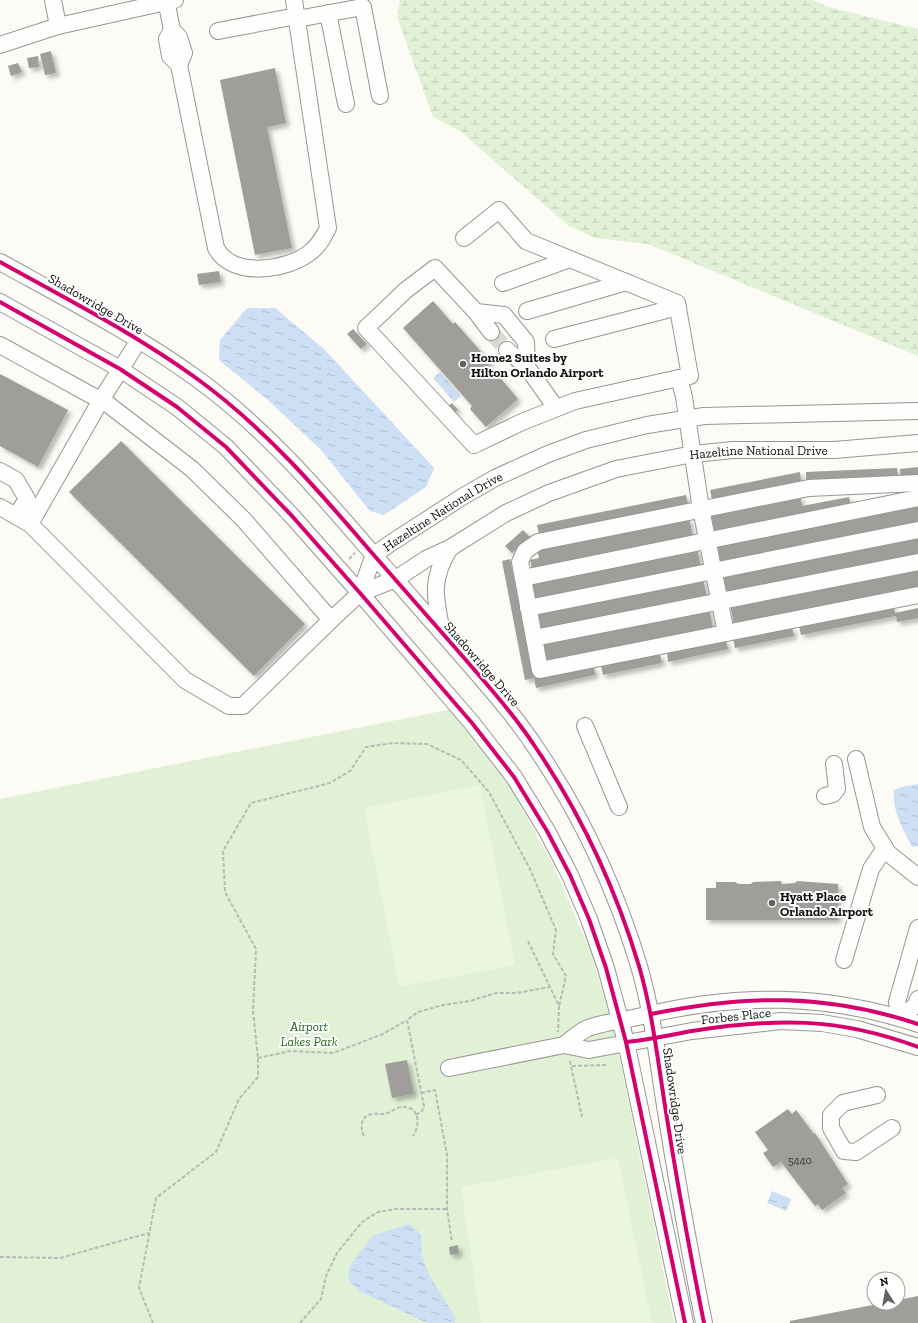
<svg xmlns="http://www.w3.org/2000/svg" width="918" height="1323" viewBox="0 0 918 1323" font-family="'Zilla Slab',serif">
<style>
.wetland{fill:url(#wetland-marsh)}
.park{fill:#e1f1d6}
.pitch{fill:#ecf6df}
.water{fill:url(#water-ripples)}
.building{fill:#a09e9a;filter:url(#shadow)}
.lines{fill:none;stroke-linecap:round;stroke-linejoin:round}
.minor-tunnel{stroke:#d9d8d3;stroke-width:16;stroke-dasharray:16 8;stroke-linecap:butt}
.minor-casing{stroke:#969693;stroke-width:18}
.path{stroke:#b9b9b8;stroke-width:2;stroke-dasharray:4 2;stroke-linecap:butt}
.minor{stroke:#fffefe;stroke-width:16}
.cycleway-casing{stroke:#fff;stroke-width:6}
.cycleway{stroke:#d6006c;stroke-width:4}
.poi-dot{fill:#636260;stroke:#fff;stroke-width:1.5}
.labels{text-anchor:middle;dominant-baseline:central;stroke-width:4;stroke-linejoin:round;paint-order:stroke}
.number-label{font-size:11px;fill:#343432}
.street-label{font-size:13px;fill:#101010;stroke:#fff}
.poi-label{font-size:13px;font-weight:bold;fill:#101010;stroke:#fff;text-anchor:start}
.park-label{font-size:13px;font-style:italic;fill:#226720;stroke:#fff}
</style>
<defs>
<pattern id="wetland-marsh" width="20" height="14" patternUnits="userSpaceOnUse"><rect width="20" height="14" fill="#e1f1d6"/><path d="M1 5h8M5 5V1M11 12h8M15 12V8" fill="none" stroke="#c0ceb7"/></pattern>
<pattern id="water-ripples" width="26" height="14" patternUnits="userSpaceOnUse"><rect width="26" height="14" fill="#ccdff5"/><path d="M2 4q2-2 4 0t4 0M15 11q2-2 4 0t4 0" fill="none" stroke="#aebed1"/></pattern>
<filter id="shadow"><feDropShadow dx="3.5" dy="3.5" stdDeviation="2" flood-color="#0004"/></filter>
</defs>
<rect width="100%" height="100%" fill="#fcfbf5"/>
<!-- wetland -->
<path class="wetland" d="M400 0H813L828 7 918 29V356L648 244 595 238 569 226 461 132 433 117 397 17Z"/>
<!-- park -->
<path class="park" d="M452 709 506 780 553 865 591 952 615 1035 674 1323H0V799Z"/>
<!-- pitch -->
<g class="pitch">
<path d="M480 785 515 965 399 987 364 808Z"/>
<path d="M618 1158 652 1323H481L461 1187Z"/>
</g>
<!-- water -->
<g class="water">
<path d="M247 308H275L324 349 434 468 426 487 384 515 370 511 321 450 269 401 219 360 220 340Z"/>
<path d="M440 372 461 396 454 402 433 378Z"/>
<path d="M918 784V846L912 847C903 829 892 811 894 790L901 787Z"/>
<path d="M772 1191 791 1199 786 1211 767 1203Z"/>
<path d="M409 1224C430 1238 417 1241 423 1259 429 1280 445 1298 455 1317V1323H427L359 1291 350 1282 348 1274 351 1264 374 1235Z"/>
</g>
<!-- building -->
<g class="building">
<path d="M51 51 56 73 45 75 40 54Z"/>
<path d="M38 56 39 67 29 68 27 58Z"/>
<path d="M18 63 22 72 11 76 8 66Z"/>
<path d="M275 68 286 123 267 127 292 248 255 255 220 80Z"/>
<path d="M219 271 221 282 199 285 197 274Z"/>
<path d="M433 301 453 324 455 322 491 363 486 368 495 379 498 375 518 399 486 427 470 409 472 406 403 328Z"/>
<path d="M353 329 367 344 361 349 347 334Z"/>
<path d="M0 374 68 410 38 467 0 446Z"/>
<path d="M452 403 458 410 455 413 448 406Z"/>
<path d="M121 441 305 624 254 676 69 492Z"/>
<path d="M918 467V477L901 479 900 469Z"/>
<path d="M897 468 898 478 806 482V472Z"/>
<path d="M800 472 801 482 712 500 710 490Z"/>
<path d="M686 495 688 504 539 534 537 525Z"/>
<path d="M800 496 802 506 849 497 851 506 715 534 711 514Z"/>
<path d="M918 504V524L721 564 717 544Z"/>
<path d="M689 518 693 537 532 570 530 560 539 558 537 548Z"/>
<path d="M523 530 530 537 512 553 505 546Z"/>
<path d="M918 536V556L727 593 723 573Z"/>
<path d="M697 548 701 568 536 601 532 581Z"/>
<path d="M510 559 534 678 525 680 502 561Z"/>
<path d="M918 567V588L734 625 730 605Z"/>
<path d="M703 578 707 598 540 631 537 611Z"/>
<path d="M894 607 895 613 918 608V618L897 622 896 616 801 635 799 626Z"/>
<path d="M709 608 713 628 547 662 543 642Z"/>
<path d="M792 627 794 636 735 648 733 639Z"/>
<path d="M726 640 728 649 668 662 667 653Z"/>
<path d="M660 654 662 663 603 675 601 666Z"/>
<path d="M594 666 595 675 536 688 534 678Z"/>
<path d="M781 881 782 884 795 883 797 881 838 884V920H706V888H716V882H735L738 884H751L753 882Z"/>
<path d="M407 1060 414 1094 392 1098 385 1064Z"/>
<path d="M788 1109 792 1114 796 1110 814 1134 815 1133 848 1184 842 1188 846 1193 822 1210 818 1204 815 1206 781 1162 773 1167 763 1153 768 1150 755 1132Z"/>
<path d="M458 1245 459 1254 450 1255 449 1247Z"/>
<path d="M918 1296V1323H790V1321L883 1303H898V1300Z"/>
</g>
<g class="lines">
<!-- minor-tunnel -->
<path class="minor-tunnel" d="M491 332 507 350"/>
<!-- minor casing -->
<g class="minor-casing">
<g id="minor">
<path d="M53 0 58 26"/>
<path d="M166 0 172 30 179 37 184 53 179 65 216 248C232 278 284 271 308 254 318 247 323 238 328 228L294 0"/>
<path d="M328 13 346 104"/>
<path d="M297 19 363 7 380 96"/>
<path d="M172 30 167 39 170 56 179 65"/>
<path d="M218 31 297 16"/>
<path d="M0 45 58 26 175 0"/>
<path d="M464 238 499 210 526 241 677 303 690 376 679 378"/>
<path d="M0 262C67 299 135 334 196 378 264 427 318 490 372 553 403 588 434 624 465 659 490 688 515 716 536 748 581 814 616 890 639 966 653 1014 658 1063 666 1112 677 1182 690 1253 704 1323"/>
<path d="M503 283 570 259"/>
<path d="M0 302 120 369 177 407 226 447 292 516 360 593 472 723 514 777 547 831 570 875 589 919 606 968 626 1042 685 1323"/>
<path d="M527 311 626 282"/>
<path d="M476 312 491 332"/>
<path d="M554 339 678 307"/>
<path d="M0 345 109 405 192 469 244 520 331 620"/>
<path d="M507 350 527 367"/>
<path d="M556 408 527 367 526 342 504 315 476 312 435 268 406 290 366 328 474 445 522 422 575 401 679 378 684 397 701 509 726 633 540 670 520 562 525 551 538 542 809 488 918 483"/>
<path d="M0 471 16 480 27 499 16 516"/>
<path id="s1" d="M0 507 30 524 185 680 229 706H243L331 620 360 593 396 579 426 559 450 548 506 513 549 493 616 469 693 454 733 450H834L918 443"/>
<path d="M30 524 101 400 139 340"/>
<path d="M523 578 918 498"/>
<path id="s2" d="M360 593 374 555 391 543 462 497 495 478 548 454 586 440 647 425 704 416 918 411"/>
<path d="M528 608 918 530"/>
<path d="M442 632C435 597 430 580 450 548"/>
<path d="M726 633 918 595"/>
<path d="M534 638 918 562"/>
<path d="M585 726 619 807"/>
<path d="M856 759 872 827 888 853 918 877"/>
<path d="M825 796 833 794 837 789 834 764"/>
<path d="M844 960 871 869 885 848"/>
<path d="M900 1018 897 1002 918 928"/>
<path d="M900 1018 916 1005 918 999"/>
<path d="M564 1045C571 1040 578 1033 586 1029 598 1023 627 1020 642 1016 736 993 826 993 918 1024"/>
<path d="M449 1068 564 1045 589 1050 692 1031 781 1021 822 1023 857 1029 918 1047"/>
<path d="M877 1095 843 1103 831 1115V1128L844 1151 856 1152 892 1128"/>
</g>
</g>
<!-- path -->
<g class="path">
<path d="M349 559 355 553"/>
<path d="M528 941 559 1006 558 1032"/>
<path d="M258 1058 290 1051 333 1053 383 1034 407 1020"/>
<path d="M570 1061 582 1117"/>
<path d="M572 1066 606 1065"/>
<path d="M421 1093 435 1090 447 1155V1209L452 1242"/>
<path d="M416 1115 422 1111 424 1106 407 1020 418 1012 443 1005 470 1001 496 993H516L550 987"/>
<path d="M364 1136C360 1128 360 1116 372 1114 377 1113 382 1115 387 1113 393 1111 398 1106 405 1107 420 1108 420 1126 413 1136"/>
<path d="M0 1257 60 1258 149 1233"/>
<path d="M153 1323 139 1288 156 1198 216 1152 239 1099 258 1077V1058L253 1011 256 949 225 892 223 851 251 803 330 783 350 771 366 747 393 743 427 744 461 760 489 792 530 869 556 930 553 954 566 976 559 1006"/>
<path d="M300 1323 321 1299 326 1276 337 1253 362 1222 378 1212 396 1209H447"/>
</g>
<!-- minor -->
<use href="#minor" class="minor"/>
<!-- cycleway casing -->
<g class="cycleway-casing">
<g id="cycleway">
<path d="M0 262C67 299 135 334 196 378 264 427 318 490 372 553 403 588 434 624 465 659 490 688 515 716 536 748 581 814 616 890 639 966 653 1014 658 1063 666 1112 677 1182 690 1253 704 1323"/>
<path d="M0 302 120 369 177 407 226 447 292 516 360 593 472 723 514 777 547 831 570 875 589 919 606 968 626 1042 685 1323"/>
<path d="M651 1014C747 995 824 993 918 1024"/>
<path d="M626 1042C649 1040 670 1035 692 1031 776 1018 838 1017 918 1047"/>
</g>
</g>
<!-- cycleway -->
<use href="#cycleway" class="cycleway"/>
</g>
<!-- markers -->
<g class="poi-dot">
<circle cx="463" cy="364" r="4"/>
<circle cx="772" cy="903" r="4"/>
</g>
<g class="labels">
<!-- number labels -->
<g class="number-label">
<text x="800" y="1160">5440</text>
</g>
<!-- street labels -->
<g class="street-label">
<text transform="translate(96 304) rotate(30)">Shadowridge Drive</text>
<text stroke="none"><textPath href="#s1" startOffset="912">Hazeltine National Drive</textPath></text>
<text stroke="none"><textPath href="#s2" startOffset="122">Hazeltine National Drive</textPath></text>
<text transform="translate(482 664) rotate(49)">Shadowridge Drive</text>
<text transform="translate(736 1016) rotate(-6)">Forbes Place</text>
<text transform="translate(675 1101) rotate(82)">Shadowridge Drive</text>
</g>
<!-- poi labels -->
<g class="poi-label">
<text x="471" y="357">Home2 Suites by<tspan x="471" dy="15">Hilton Orlando Airport</tspan></text>
<text x="780" y="896">Hyatt Place<tspan x="780" dy="15">Orlando Airport</tspan></text>
</g>
<!-- park labels -->
<g class="park-label">
<text x="309" y="1026">Airport<tspan x="309" dy="15">Lakes Park</tspan></text>
</g>
</g>
<!-- north arrow -->
<g transform="translate(886 1291) rotate(349)"><circle r="19" fill="#ffffff" stroke="#9f9f9f"/>
<path d="M0-3L7 15L0 10L-7 15Z" fill="#636260"/>
<text y="-6" font-size="11" font-weight="bold" text-anchor="middle" fill="#101010">N</text>
</g>
</svg>
